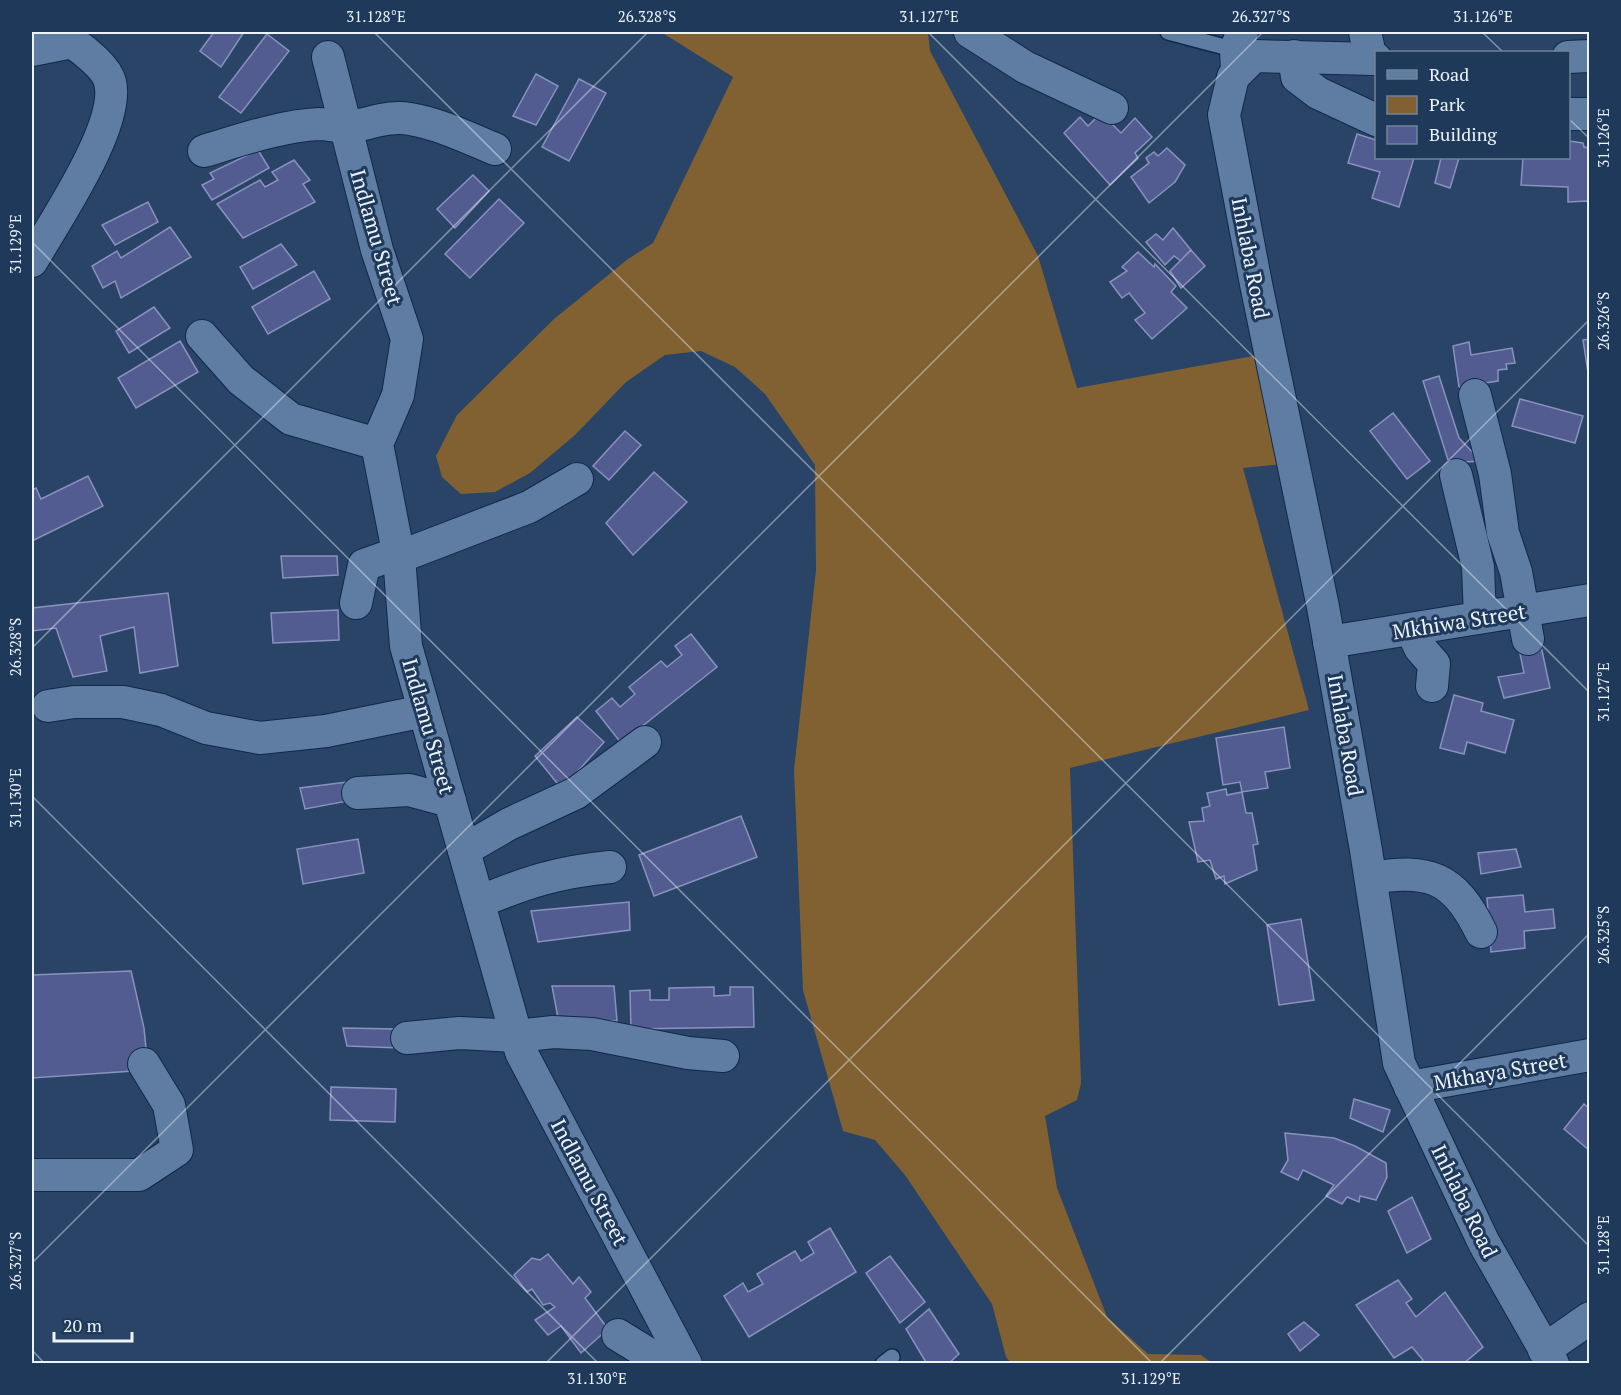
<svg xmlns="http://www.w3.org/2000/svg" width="1621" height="1395" viewBox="0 0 1621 1395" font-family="'PT Serif',serif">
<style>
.green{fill:#816131}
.building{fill:#535c91;stroke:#8992bf;stroke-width:1.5}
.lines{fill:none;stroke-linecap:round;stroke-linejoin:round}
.lane-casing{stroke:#10294a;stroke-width:18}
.street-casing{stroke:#10294a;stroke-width:34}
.lane{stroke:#5f7ca2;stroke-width:15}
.street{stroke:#5f7ca2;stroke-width:32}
.ticks{fill:none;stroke:#edf3fc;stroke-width:1.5;stroke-opacity:0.45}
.labels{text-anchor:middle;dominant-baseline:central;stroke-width:6;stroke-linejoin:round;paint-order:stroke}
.street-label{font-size:21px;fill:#edf3fc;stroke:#1f395a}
.neatline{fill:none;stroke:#edf3fc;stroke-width:2}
.ticks-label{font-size:15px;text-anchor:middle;fill:#edf3fc}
</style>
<rect width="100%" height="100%" fill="#294466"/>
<!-- green -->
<path class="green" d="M661 32H928L930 51 1038 256 1077 388 1270 353 1283 464 1243 468 1309 710 1070 768 1081 1083 1077 1100 1045 1116 1057 1188 1107 1317 1148 1354 1201 1355 1212 1363H1011L1006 1357 992 1304 905 1175 875 1140 843 1131 803 990 794 770 816 570 815 465 765 394 735 367 701 351 665 355 626 382 575 435 530 473 495 492 461 494 442 477 436 456 457 415 554 319 628 259 653 243 733 77Z"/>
<!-- building -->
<g class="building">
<path d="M214 32H244L221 67 200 51Z"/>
<path d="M267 34 289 51 241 113 219 97Z"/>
<path d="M536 74 558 86 536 125 513 116Z"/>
<path d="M579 79 606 93 569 161 542 147Z"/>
<path d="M1101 113 1121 133 1135 118 1152 137 1135 153 1138 158 1110 185 1064 133 1080 117 1088 126Z"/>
<path d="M1357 134 1376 140V158H1414L1399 207 1372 198 1380 172 1348 163Z"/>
<path d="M1569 141 1583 143 1584 147 1590 148V207L1587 201 1568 202V187L1521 185 1523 158H1568Z"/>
<path d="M1167 148 1185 165 1175 182 1149 203 1131 177 1149 163 1146 158 1154 152 1158 156Z"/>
<path d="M258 150 269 168 212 200 202 185 214 179 210 173Z"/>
<path d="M1441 158H1459L1450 188 1435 183Z"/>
<path d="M294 160 310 180 303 184 315 202 243 238 217 204 260 180 265 187 278 180 272 172Z"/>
<path d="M473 175 489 191 455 228 437 209Z"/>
<path d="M499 199 524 223 470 278 445 254Z"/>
<path d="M148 202 158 222 115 245 102 225Z"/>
<path d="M170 227 191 257 121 298 115 281 103 288 92 266 117 251 121 258Z"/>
<path d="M1173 228 1191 250 1181 261 1174 256 1165 265 1146 242 1156 234 1163 240Z"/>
<path d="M281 244 297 265 253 289 240 267Z"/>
<path d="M1191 250 1205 266 1181 288 1170 271Z"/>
<path d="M1138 252 1154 267 1155 264 1176 286 1171 292 1187 308 1152 339 1135 320 1145 313 1129 293 1122 298 1110 282 1127 271 1122 267Z"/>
<path d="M314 271 330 299 268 334 252 307Z"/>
<path d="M154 307 170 328 129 353 116 331Z"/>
<path d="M1590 339V379H1589L1583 340Z"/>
<path d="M180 341 198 372 136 408 118 378Z"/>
<path d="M1469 342 1471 355 1512 348 1515 363 1506 364 1507 369 1498 370V381L1459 387 1453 346Z"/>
<path d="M1439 376 1459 438 1481 461 1449 463 1423 381Z"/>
<path d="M1520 399 1583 416 1575 443 1512 426Z"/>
<path d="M1393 413 1430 461 1407 479 1370 431Z"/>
<path d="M625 431 641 445 609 480 593 466Z"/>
<path d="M654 472 687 502 633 555 606 523Z"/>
<path d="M88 476 103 506 32 541V490L36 488 41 499Z"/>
<path d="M281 556H337L338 575 283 578Z"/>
<path d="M168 593 178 666 140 673 134 627 100 636 107 671 73 677 56 628 32 631V608Z"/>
<path d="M338 610 339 640 273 643 271 613Z"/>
<path d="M691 634 717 667 621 743 596 711 612 698 620 707 635 694 629 687 661 661 667 667 682 655 675 646Z"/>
<path d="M1541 646 1550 688 1504 698 1498 677 1524 673 1519 649Z"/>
<path d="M1454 695 1483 703 1481 711 1514 720 1505 753 1467 742 1464 754 1440 748Z"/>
<path d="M577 717 604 742 562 789 535 756Z"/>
<path d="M1284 727 1290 768 1265 772 1268 788 1242 792 1240 782 1223 785 1216 738Z"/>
<path d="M347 782 353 800 305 809 300 788Z"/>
<path d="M1226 789 1227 795 1242 792 1246 813H1252L1258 844 1253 845 1257 870 1225 884 1224 876 1216 879 1210 860 1198 862 1189 822 1204 821 1202 808 1210 806 1207 793Z"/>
<path d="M741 816 757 857 654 896 639 855Z"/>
<path d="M358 839 364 873 303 884 297 849Z"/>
<path d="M1516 849 1521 867 1481 874 1478 853Z"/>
<path d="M1523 895 1525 912 1553 909 1555 928 1524 931 1525 948 1491 952 1487 898Z"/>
<path d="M629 902 630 930 538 942 531 911Z"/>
<path d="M1301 919 1314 1000 1279 1005 1267 925Z"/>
<path d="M131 971 144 1028 148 1070 32 1078V975Z"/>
<path d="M552 986H614L617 1021 558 1018Z"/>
<path d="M714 987V996L730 995V987H753L754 1027 631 1029 630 991 650 990V1000H669V988Z"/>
<path d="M343 1028 398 1029 399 1048 347 1046Z"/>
<path d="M331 1087 396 1089 395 1122 330 1120Z"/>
<path d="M1354 1099 1390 1110 1383 1132 1350 1118Z"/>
<path d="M1584 1104 1590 1109V1151L1564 1129Z"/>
<path d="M1285 1133 1334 1138 1355 1146 1386 1163 1387 1177 1376 1200 1360 1196 1359 1202 1347 1197 1342 1204 1326 1196 1334 1185 1303 1170 1298 1180 1281 1172 1288 1160Z"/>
<path d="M1412 1197 1431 1239 1407 1253 1388 1211Z"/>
<path d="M830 1228 856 1272 749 1337 724 1296 743 1283 748 1292 763 1284 757 1274 795 1251 801 1261 814 1253 808 1242Z"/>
<path d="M548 1254 573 1284 579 1277 591 1292 585 1298 608 1329 581 1353 561 1326 548 1335 535 1320 555 1307 550 1303 543 1305 532 1289 527 1292 514 1275 532 1258 540 1260Z"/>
<path d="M890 1256 925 1302 900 1323 866 1273Z"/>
<path d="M1398 1280 1412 1299 1406 1303 1416 1317 1445 1292 1483 1347 1463 1364H1420L1423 1360 1412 1347 1394 1358 1356 1305Z"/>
<path d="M929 1309 959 1354 948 1364H927L906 1329Z"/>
<path d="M1304 1322 1319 1335 1300 1351 1288 1334Z"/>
</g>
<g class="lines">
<!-- lane casing -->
<g class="lane-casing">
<g id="lane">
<path d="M1168 32 1236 50"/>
<path d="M883 1364 892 1357"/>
</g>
</g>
<!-- street casing -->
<g class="street-casing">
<g id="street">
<path d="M970 32 1025 67 1112 108"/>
<path d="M1365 32 1371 59"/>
<path d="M32 50 72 42C84 50 107 68 110 82 121 125 54 222 32 261"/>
<path d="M1294 56 1297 77 1318 93 1376 120"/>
<path d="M328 57 377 250 407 339 398 395 377 444 399 557 406 646 521 1052 686 1364"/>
<path d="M1568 57 1590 56"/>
<path d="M1376 59 1254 56 1233 77 1224 115 1256 284 1323 607 1366 850 1399 1063 1484 1243 1553 1364"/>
<path d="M1237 72 1236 50 1242 32"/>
<path d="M1568 114H1590"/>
<path d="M204 151C241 140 280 126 319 124 328 124 338 127 347 127 368 125 387 115 410 119 440 124 468 138 495 149"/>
<path d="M202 336 241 380 291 419 377 444"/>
<path d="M1475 395 1495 474 1503 533 1516 572 1528 639"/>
<path d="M1456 475 1478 567 1480 617"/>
<path d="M399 557 529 507 577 479"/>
<path d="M356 603 364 565 398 553"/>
<path d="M1411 629 1420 648 1434 664 1432 686"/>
<path d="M1329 642 1590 600"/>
<path d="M48 706 74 702H123L161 710 206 728 260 738 326 731 424 711"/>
<path d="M358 793 409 790 450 801"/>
<path d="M464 850 509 824 576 793 645 742"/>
<path d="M1371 878C1428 868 1455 877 1481 932"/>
<path d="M479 902C527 882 558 872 610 867"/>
<path d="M407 1038 459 1033 517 1036 553 1032 592 1034 688 1053 723 1056"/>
<path d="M1410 1087 1590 1055"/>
<path d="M32 1175H139L177 1150 169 1105 144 1064"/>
<path d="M618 1335 665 1364"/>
<path d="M1544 1350 1590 1318"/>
</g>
</g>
<!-- lane -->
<use href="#lane" class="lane"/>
<!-- street -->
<use href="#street" class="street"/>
</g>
<!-- ticks -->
<path class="ticks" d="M374 32 1590 1247M928 32 1590 693M1482 32 1503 52M32 34 34 32M1568 118 1590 139M32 242 1153 1364M32 648 648 32M32 796 599 1364M32 1263 1263 32M32 1350 45 1364M545 1364 1590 319M1159 1364 1590 933"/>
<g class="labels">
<!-- street labels -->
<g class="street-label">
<text transform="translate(377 237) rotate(74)">Indlamu Street</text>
<text transform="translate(1251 258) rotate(79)">Inhlaba Road</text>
<text transform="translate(1459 621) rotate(-9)">Mkhiwa Street</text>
<text transform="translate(429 726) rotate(74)">Indlamu Street</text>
<text transform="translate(1346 735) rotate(80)">Inhlaba Road</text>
<text transform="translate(1500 1071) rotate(-10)">Mkhaya Street</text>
<text transform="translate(590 1182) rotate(62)">Indlamu Street</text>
<text transform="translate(1465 1201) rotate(64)">Inhlaba Road</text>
</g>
</g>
<!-- border -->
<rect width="1621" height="1395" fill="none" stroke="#1f395a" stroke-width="66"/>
<!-- legend -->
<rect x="1375" y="51" width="195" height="108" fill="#1f395a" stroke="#71839b" stroke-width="1.5"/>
<rect x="1387" y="70" width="30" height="9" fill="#5f7ca2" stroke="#71839b" stroke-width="1.5"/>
<text x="1429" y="81" font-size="18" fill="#edf3fc">Road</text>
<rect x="1387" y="96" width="30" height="18" fill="#816131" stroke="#71839b" stroke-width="1.5"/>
<text x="1429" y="111" font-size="18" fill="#edf3fc">Park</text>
<rect x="1387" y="126" width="30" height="18" fill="#535c91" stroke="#71839b" stroke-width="1.5"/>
<text x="1429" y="141" font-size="18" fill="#edf3fc">Building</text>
<!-- scale -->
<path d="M54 1332v9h78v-9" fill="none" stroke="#edf3fc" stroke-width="3"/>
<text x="63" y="1332" font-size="18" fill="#edf3fc" stroke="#1f395a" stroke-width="4.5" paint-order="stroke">20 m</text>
<rect x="33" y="33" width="1555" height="1329" class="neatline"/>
<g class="ticks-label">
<text x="376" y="22">31.128°E</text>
<text x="647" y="22">26.328°S</text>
<text x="929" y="22">31.127°E</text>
<text x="1261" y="22">26.327°S</text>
<text x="1483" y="22">31.126°E</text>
<text transform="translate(1604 138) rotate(-90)" y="5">31.126°E</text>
<text transform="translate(16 244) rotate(-90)" y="5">31.129°E</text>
<text transform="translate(1604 321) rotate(-90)" y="5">26.326°S</text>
<text transform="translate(16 647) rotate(-90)" y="5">26.328°S</text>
<text transform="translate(1604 692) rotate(-90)" y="5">31.127°E</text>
<text transform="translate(16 798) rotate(-90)" y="5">31.130°E</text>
<text transform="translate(1604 935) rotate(-90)" y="5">26.325°S</text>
<text transform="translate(1604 1245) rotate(-90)" y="5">31.128°E</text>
<text transform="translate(16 1261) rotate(-90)" y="5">26.327°S</text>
<text x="597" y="1384">31.130°E</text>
<text x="1151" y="1384">31.129°E</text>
</g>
</svg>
